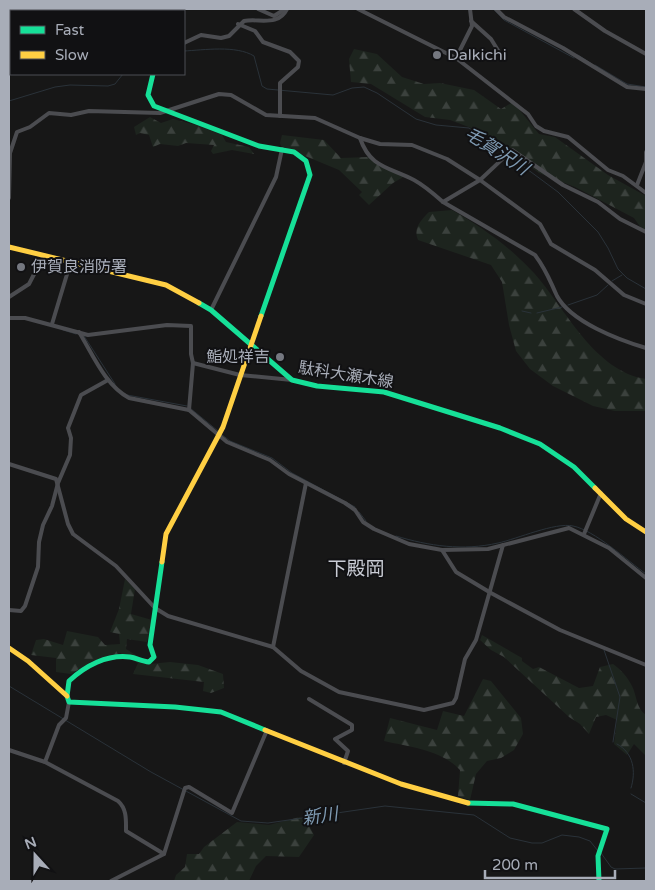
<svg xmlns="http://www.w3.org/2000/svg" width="655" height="890" viewBox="0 0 655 890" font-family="'Varela Round','Noto Sans JP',sans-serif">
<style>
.forest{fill:url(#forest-firs)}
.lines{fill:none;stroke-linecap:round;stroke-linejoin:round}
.stream{stroke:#2a3239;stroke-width:1}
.street{stroke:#4b4c50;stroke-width:4}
.fast{stroke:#16e098;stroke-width:5}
.slow{stroke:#ffcf43;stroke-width:5}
.poi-dot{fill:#757880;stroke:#111113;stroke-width:2}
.labels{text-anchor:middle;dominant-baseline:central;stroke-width:4;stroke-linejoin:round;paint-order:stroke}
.poi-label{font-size:16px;fill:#a8adb8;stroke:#111113;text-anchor:start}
.street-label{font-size:16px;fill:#a8adb8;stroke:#111113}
.water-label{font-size:18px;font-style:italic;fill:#7f9bb3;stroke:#111113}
.quarter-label{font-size:19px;fill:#c9ccd4;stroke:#111113}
</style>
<defs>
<pattern id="forest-firs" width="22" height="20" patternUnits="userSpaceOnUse" patternTransform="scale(1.25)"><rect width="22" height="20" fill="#1d241e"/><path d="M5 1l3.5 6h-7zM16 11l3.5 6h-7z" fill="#3b413d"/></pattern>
</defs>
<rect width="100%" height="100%" fill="#171717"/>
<!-- forest -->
<g class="forest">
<path d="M354 49 377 54 402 77 424 84 440 83 474 90 501 109 513 102 539 134 555 137 608 175 646 196V235L634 218 575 187 539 173 482 132 450 120 425 117 371 84 351 82 349 59Z"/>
<path d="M150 117 161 123 173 119 196 125 222 135 226 142 249 147 254 154 232 150 213 154 211 151 214 145 186 143 178 146 160 144 153 147 149 135 140 133 136 135 134 127Z"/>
<path d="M282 135 324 140 341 158 369 157 405 176 393 183 369 205 359 195 362 192 339 170 281 146 280 143Z"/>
<path d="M452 210C482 227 510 247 534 273 566 309 594 371 646 379V411H615L593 406 553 386 530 369 516 351 509 325 502 282 491 265 418 240C413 228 421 220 429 212Z"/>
<path d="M125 579 135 589 131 614 152 620 147 642 127 639 126 649 150 664 170 662 198 665 223 674 224 688 211 693 203 691 204 682 133 674 138 663 120 653 93 661 71 674 56 672V658L31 655 36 640 44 639 63 645 67 631 98 637 105 645 120 644 119 634 110 632 119 609Z"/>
<path d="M482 635 522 658V661L533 669 539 667 579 688 593 686 600 667 613 664C621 670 627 676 632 686 637 696 636 708 646 715V756L634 744 627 755 614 744 617 720 606 715 596 717 589 734 580 724 569 717 504 657 491 650 480 640Z"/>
<path d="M483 679 491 681 521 718 523 734 514 750 501 758 487 761 476 774 470 800 458 796 460 770C442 750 410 747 384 741L390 718 437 730 443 711 464 716Z"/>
<path d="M300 817 308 824 314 835 299 857 266 856 256 866 249 881H174L176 875 185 867 187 854H199L204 847 237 822 269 825Z"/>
</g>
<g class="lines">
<!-- stream -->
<g class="stream">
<path d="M493 9 504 20 574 58"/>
<path d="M9 19 11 20"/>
<path d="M184 51C204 50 236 45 254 56L262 86 267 89 333 95 352 88 364 87 377 93 416 119 436 125 469 128 505 153"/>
<path d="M578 55 592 64"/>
<path d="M595 65 627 84 646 87"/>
<path d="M9 101 55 87 70 85 108 86 115 84 123 74"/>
<path d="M508 155 558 192 598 232 608 248 618 269 627 278 646 289"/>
<path d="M612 281 622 275"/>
<path d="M568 305 597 295 608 285"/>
<path d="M522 311 531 313"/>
<path d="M537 313 562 307"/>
<path d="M63 330 76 334"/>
<path d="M84 336 115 384"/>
<path d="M127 395 187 406"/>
<path d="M190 408 218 431"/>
<path d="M221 434 230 441 272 458 292 473 355 507"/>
<path d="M359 512 366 521"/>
<path d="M396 536C429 546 463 551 498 543 517 539 555 522 573 526 594 530 628 561 646 574"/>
<path d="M604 650 620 697 613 742"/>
<path d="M9 686 151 772 241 821 268 823 385 806 474 815 510 838 532 843H542L562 835 579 837 590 841 598 851"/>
<path d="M617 744C634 753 636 772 631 788"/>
<path d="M631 794 646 803"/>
<path d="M601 853 611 867 615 869 646 868"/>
</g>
<!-- street -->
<g class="street">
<path d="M258 9 274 16 285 9"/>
<path d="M358 9 456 58 528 114 536 126 544 131 568 137 608 170 623 176 646 193"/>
<path d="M496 9 504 17 563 48 627 87 646 89"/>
<path d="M574 9 605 31 646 54"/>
<path d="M142 11 143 9"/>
<path d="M471 21 491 39 499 52"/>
<path d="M238 24 255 31 263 42 290 52 299 61 298 67 280 83V116"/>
<path d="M9 32H11"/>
<path d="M184 43 201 35 221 38 229 36 244 21C259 18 278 27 287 9"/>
<path d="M456 58 472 26 470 9"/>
<path d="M360 138C370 168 389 167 414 180 425 186 434 194 443 202"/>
<path d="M637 185 646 162V152"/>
<path d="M9 198 10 153 17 132 30 127 49 113 71 115 89 111 160 113 219 94 231 95 266 115 315 118 360 138 380 144 412 145 447 159 480 180 540 224 551 244 595 270 624 295 646 304"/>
<path d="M646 232 620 219 598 202 563 185 512 150 480 180 443 202 535 255C547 271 549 279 557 296 571 322 619 340 646 348"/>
<path d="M9 297 29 284 44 255"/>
<path d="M211 310 276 177 282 149"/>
<path d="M9 318H25L88 335 167 325 191 326V354L193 363 189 410"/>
<path d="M52 324 71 261"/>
<path d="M79 332C93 355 105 385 129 398L189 410 227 442 270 460 289 474 345 503 355 510 363 522 374 529 409 544 442 550 488 549 569 528 609 548 646 578"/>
<path d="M193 363 240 375 292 380"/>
<path d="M9 464 56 479 68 524 73 534 116 566 155 608 168 616 273 647 301 671 339 692 424 710 453 703 456 698 465 659 476 640 503 545"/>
<path d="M584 534 601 493"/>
<path d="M442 550 456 572 491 593 560 630 646 665"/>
<path d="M9 610 21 611 25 606 38 567 39 542 43 525 52 506 58 483 70 455 71 438 68 428 81 395 108 380"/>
<path d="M273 647 306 483"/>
<path d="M309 699 352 725V730L335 739 348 751 344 763"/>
<path d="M9 750 45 762 118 801C127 809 126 820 126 831L164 854"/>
<path d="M45 762 59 725 66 718 69 702"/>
<path d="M111 881 164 854 185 788 189 787 232 813 267 730"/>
</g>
<!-- fast -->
<g class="fast">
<path d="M153 74 148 95 154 106 259 146 294 152 306 161 310 175 261 316"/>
<path d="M199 303 211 310 292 380 317 386 384 392 500 428 540 444 574 467 595 488"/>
<path d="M162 562 150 645 154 657 149 662C142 661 136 658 130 657 107 654 85 666 69 681L67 696 69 702 175 707 221 712 265 730"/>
<path d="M468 803 513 804 607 829 598 856 599 881"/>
</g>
<!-- slow -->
<g class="slow">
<path d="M9 247 166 285 199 303"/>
<path d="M595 488 626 519 646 532"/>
<path d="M162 562 166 534 223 427 261 316"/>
<path d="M9 648 28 661 67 696"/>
<path d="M265 730 401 784 468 803"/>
</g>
</g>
<!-- markers -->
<g class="poi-dot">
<circle cx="437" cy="55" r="5"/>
<circle cx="21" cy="267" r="5"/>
<circle cx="280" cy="357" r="5"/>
</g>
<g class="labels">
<!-- poi labels -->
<g class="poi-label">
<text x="447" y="55">Dalkichi</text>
<text x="31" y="267">伊賀良消防署</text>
<text x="270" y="357" text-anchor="end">鮨処祥吉</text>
</g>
<!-- street labels -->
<g class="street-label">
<text transform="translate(346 375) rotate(9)">駄科大瀬木線</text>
</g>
<!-- water labels -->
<g class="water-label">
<text transform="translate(497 151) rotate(33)">毛賀沢川</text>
<text transform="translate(320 816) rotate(-8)">新川</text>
</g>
<!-- quarter labels -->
<g class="quarter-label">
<text x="356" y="569">下殿岡</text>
</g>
</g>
<!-- border -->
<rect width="655" height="890" fill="none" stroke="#a8adb8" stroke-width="20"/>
<!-- legend -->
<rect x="10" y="10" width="175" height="65" fill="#111113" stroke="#4d4f55"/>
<rect x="20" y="26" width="25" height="8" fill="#16e098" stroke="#4d4f55"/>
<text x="55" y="35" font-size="15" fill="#a8adb8">Fast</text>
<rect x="20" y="51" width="25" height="8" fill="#ffcf43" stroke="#4d4f55"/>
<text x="55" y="60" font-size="15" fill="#a8adb8">Slow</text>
<!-- north arrow -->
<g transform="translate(35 855) rotate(339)" stroke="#111113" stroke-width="4" paint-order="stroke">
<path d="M0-4L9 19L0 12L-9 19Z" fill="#a8adb8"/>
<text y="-8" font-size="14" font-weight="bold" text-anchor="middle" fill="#a8adb8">N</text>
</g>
<!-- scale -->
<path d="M485 870v8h130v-8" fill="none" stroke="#a8adb8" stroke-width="2.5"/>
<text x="492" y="870" font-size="15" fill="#a8adb8" stroke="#111113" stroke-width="4" paint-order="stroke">200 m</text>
</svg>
